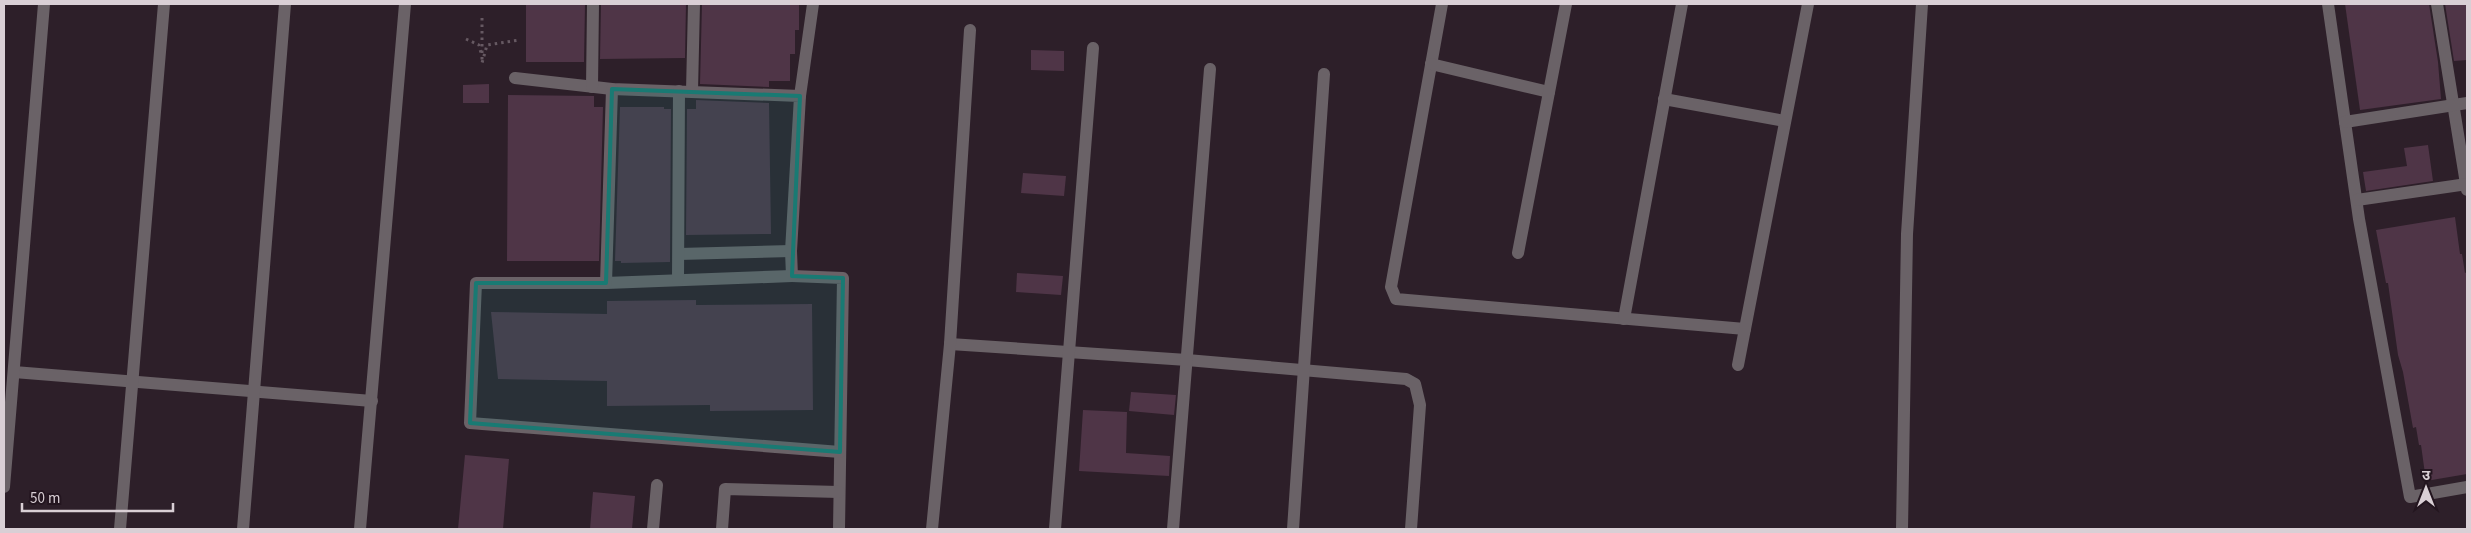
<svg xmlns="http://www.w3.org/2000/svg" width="2471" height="533" viewBox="0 0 2471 533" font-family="'Source Sans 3','Noto Sans Devanagari',sans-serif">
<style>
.building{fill:#4f3547}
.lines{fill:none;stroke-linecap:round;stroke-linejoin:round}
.path{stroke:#665962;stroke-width:3;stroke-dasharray:2.5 4;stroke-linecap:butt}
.minor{stroke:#6a6267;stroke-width:12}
.marked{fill:#197a73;fill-opacity:0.2;stroke:#197a73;stroke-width:4;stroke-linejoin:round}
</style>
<rect width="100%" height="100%" fill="#2d1f29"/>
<!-- building -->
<g class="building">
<path d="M526 4H585L584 62H526Z"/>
<path d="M601 4H686L685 58 600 59Z"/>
<path d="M702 4H799V30H795V54H790V81H769V87L700 84Z"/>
<path d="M2345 4H2429L2438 62 2441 99 2360 110Z"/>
<path d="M2445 4H2467V60L2454 61Z"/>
<path d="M1031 50 1064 51V71L1031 70Z"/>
<path d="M489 84V103H463V85Z"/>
<path d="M508 95 594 96V107H603L599 261H507Z"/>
<path d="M696 100 769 103 771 234 686 235 687 109H696Z"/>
<path d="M620 107H664V109H671L670 262 621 263V261H615Z"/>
<path d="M2428 145 2433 181 2366 191 2363 172 2407 166 2404 148Z"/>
<path d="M1023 173 1066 176 1064 196 1021 193Z"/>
<path d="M2455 217 2460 254H2462L2465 273 2467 272V474L2426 481 2421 445H2419L2416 427 2413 428 2403 372 2398 355 2388 283H2386L2376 230Z"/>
<path d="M1017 273 1063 276 1061 295 1016 292Z"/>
<path d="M696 300V305L812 304 813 410 710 411V405L607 406V381L498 379 491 312 607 314V301Z"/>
<path d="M1131 392 1176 395 1174 415 1129 411Z"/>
<path d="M1083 410 1127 412 1126 453 1170 456 1169 476 1079 471Z"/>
<path d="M465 455 509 459 503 529H458Z"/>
<path d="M593 492 635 496 632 529H590Z"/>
</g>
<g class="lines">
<!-- path -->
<g class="path">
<path d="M482 18V63L487 45 519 40"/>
<path d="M466 39 479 45 481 53"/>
</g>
<!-- minor -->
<g class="minor">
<path d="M1442 4 1391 287 1396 299 1745 329"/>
<path d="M2328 4 2359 219 2410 497 2467 487"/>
<path d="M2437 4 2467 190"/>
<path d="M1431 64 1549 92"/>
<path d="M515 78 612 89 800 96 791 251 792 276 843 278 839 529"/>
<path d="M592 87 593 4"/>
<path d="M612 89 606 283 792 276"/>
<path d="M692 91 694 4"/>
<path d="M800 96 813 4"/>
<path d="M1664 99 1785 121"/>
<path d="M2345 122 2467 103"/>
<path d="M2357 200 2467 184"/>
<path d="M1518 253 1566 4"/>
<path d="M679 254 791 251"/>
<path d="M678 280 679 91"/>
<path d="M606 283H476L470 423 840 452"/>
<path d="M1624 319 1682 4"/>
<path d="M950 344 1187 360 1406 379 1415 384 1420 405 1411 529"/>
<path d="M1738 365 1808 4"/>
<path d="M14 372 372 401"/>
<path d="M4 487 44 4"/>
<path d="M120 529 164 4"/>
<path d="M243 529 285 4"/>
<path d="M360 529 405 4"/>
<path d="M653 529 657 485"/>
<path d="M722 529 725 489 839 492"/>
<path d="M932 529 950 344 970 30"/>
<path d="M1055 529 1093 48"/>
<path d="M1173 529 1210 69"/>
<path d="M1293 529 1324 74"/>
<path d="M1902 529 1907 234 1922 4"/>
</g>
</g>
<!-- marked area -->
<path class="marked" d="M612 89 800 96 792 276 843 278 840 452 470 423 476 283H606Z"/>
<!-- border -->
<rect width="2471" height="533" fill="none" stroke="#d9cfd5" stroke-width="10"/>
<!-- north arrow -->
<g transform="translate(2426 488)" stroke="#23151f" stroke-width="4" paint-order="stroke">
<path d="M0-4L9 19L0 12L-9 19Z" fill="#d9cfd5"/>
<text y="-8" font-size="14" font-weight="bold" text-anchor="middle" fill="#d9cfd5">उ</text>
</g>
<!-- scale -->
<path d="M22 503v8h151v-8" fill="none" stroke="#d9cfd5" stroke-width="2.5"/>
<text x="30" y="503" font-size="15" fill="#d9cfd5" stroke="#23151f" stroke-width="4" paint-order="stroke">50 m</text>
</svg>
